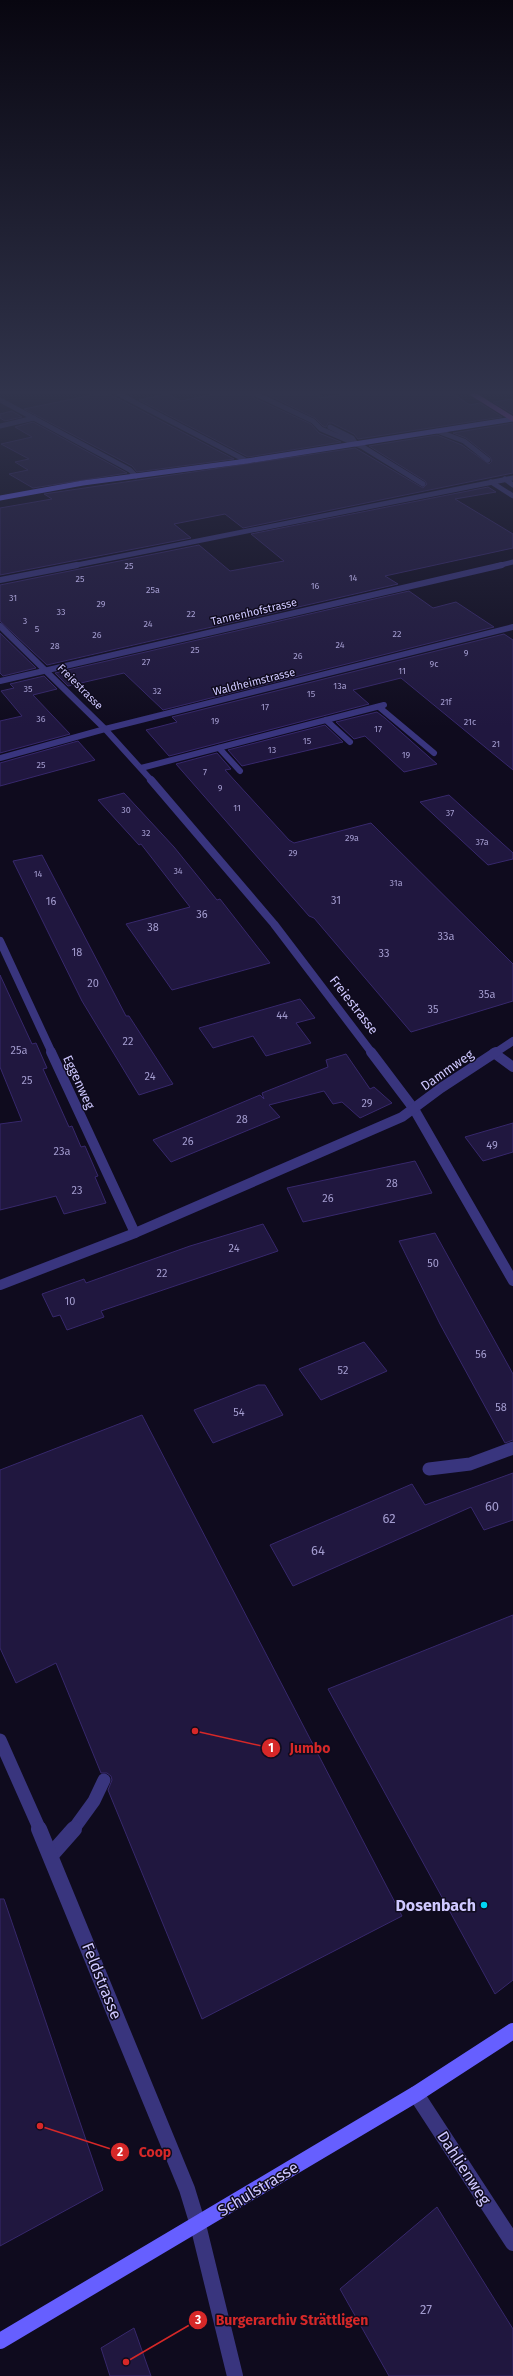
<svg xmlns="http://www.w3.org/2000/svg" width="513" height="2376" viewBox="0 0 513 2376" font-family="'Fira Sans',sans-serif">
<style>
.building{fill:#20173f;stroke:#37286c}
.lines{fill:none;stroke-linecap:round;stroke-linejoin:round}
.lane-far3{stroke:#39357e;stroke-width:5}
.lane-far2{stroke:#39357e;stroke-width:6}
.lane-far1{stroke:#39357e;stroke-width:13}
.lane{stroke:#39357e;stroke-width:16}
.street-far5{stroke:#39357e;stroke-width:5}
.street-far4{stroke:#39357e;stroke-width:6}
.street-far3{stroke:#39357e;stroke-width:8}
.street-far2{stroke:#39357e;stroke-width:10}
.street-far1{stroke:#39357e;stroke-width:13}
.street{stroke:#39357e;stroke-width:16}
.secondary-far1{stroke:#665fff;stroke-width:5}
.secondary{stroke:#665fff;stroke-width:16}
.primary{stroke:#c14fff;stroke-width:5}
.poi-dot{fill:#00d6f3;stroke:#0f0b1e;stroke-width:1.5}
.labels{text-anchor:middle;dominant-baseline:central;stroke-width:3;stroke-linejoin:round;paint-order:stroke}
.far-number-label{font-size:9px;fill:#a39ccf}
.far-street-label{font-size:11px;fill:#cfc8ff;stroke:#0f0b1e}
.number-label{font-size:11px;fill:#a39ccf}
.street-label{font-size:13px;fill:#cfc8ff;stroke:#0f0b1e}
.near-number-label{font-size:13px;fill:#a39ccf}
.near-poi-label{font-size:16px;font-weight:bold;fill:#cfc8ff;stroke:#0f0b1e;text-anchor:end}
.near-street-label{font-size:16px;fill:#cfc8ff;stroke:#0f0b1e}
.leader{fill:none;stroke:#d62828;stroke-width:1.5}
.callout-dot{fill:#d62828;stroke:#0f0b1e;stroke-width:1.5}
.mark-label{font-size:12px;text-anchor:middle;font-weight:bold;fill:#fff}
.callout-label{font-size:14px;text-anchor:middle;font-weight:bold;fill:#d62828;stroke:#0f0b1e;stroke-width:3;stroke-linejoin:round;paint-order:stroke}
</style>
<rect width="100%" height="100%" fill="#0f0b1e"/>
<!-- building -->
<g class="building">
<path d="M97 394H109L234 459 137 472 132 466 24 409Z"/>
<path d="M167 394 181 401 214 394H252L254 398 311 424 319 433 341 442 248 457 139 400Z"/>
<path d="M266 394H319L320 398 346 394H453L470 405 480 403 502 417 358 439 354 434 332 423H328L326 427 323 426 315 418Z"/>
<path d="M513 399V414L493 402Z"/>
<path d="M12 411 22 417 5 421 0 418V414Z"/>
<path d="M33 422 127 473 33 488 9 474 28 470 15 462 29 459 1 444 32 437 15 427Z"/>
<path d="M513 423V473L243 528 225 514 174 524 191 538 0 575V508L52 499 44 494 355 448 423 488 427 484 425 481 369 446 437 435 462 445 489 464 492 461 490 457 466 438 453 433Z"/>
<path d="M488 487 496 492 455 499 513 534V548L385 576 398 584 47 665 0 621V585L199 545 230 571 284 561 251 534Z"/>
<path d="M409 591 433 608 456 602 494 627 163 710 124 673 68 686 55 673Z"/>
<path d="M0 633 36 668 3 676 0 673Z"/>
<path d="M504 634 513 640V770L401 678 353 690 369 704 169 756 146 730 177 722 172 717Z"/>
<path d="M44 676 57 689 33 695 70 734 0 753V721L22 716 1 691 14 688 10 684Z"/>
<path d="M377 712 385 718 437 764 404 772 365 736 354 739 336 722Z"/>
<path d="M325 725 343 742 242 766 228 750Z"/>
<path d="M78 741 95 760 0 786V763Z"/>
<path d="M217 753 231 769 225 770 289 840 294 843 371 823 513 964V1001L411 1032 314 918 309 916 176 764Z"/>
<path d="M124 793 174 847 217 900 220 899 270 963 172 990 126 924 190 907 141 844 139 845 98 800Z"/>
<path d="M449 795 513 853V859L488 865 420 802Z"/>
<path d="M42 855 126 1016H129L173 1084 139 1095 82 1001 13 861Z"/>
<path d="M0 975 32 1044 36 1043 47 1068 43 1069 69 1127 72 1126 81 1147 85 1146 98 1176 95 1177 106 1203 64 1214 56 1196 0 1210V1124L22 1121 0 1067Z"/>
<path d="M300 999 315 1018 296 1023 311 1043 266 1056 253 1036 213 1048 199 1028Z"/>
<path d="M346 1054 370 1089 374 1087 392 1103 360 1118 342 1102 333 1104 324 1091 269 1105 280 1117 171 1162 153 1140 260 1095 264 1099 262 1093 328 1067 326 1060Z"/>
<path d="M513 1123V1152L483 1161 465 1137Z"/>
<path d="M415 1161 432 1193 303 1222 287 1188Z"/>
<path d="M263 1224 278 1251 101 1311 104 1317 67 1330 60 1315 53 1317 42 1294 84 1279 86 1283 190 1246Z"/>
<path d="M435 1233 513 1374V1440L505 1443 440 1324 399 1241Z"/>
<path d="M364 1342 387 1371 321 1400 299 1369Z"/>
<path d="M258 1385H265L283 1415 213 1443 194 1410Z"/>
<path d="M142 1415 402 1916 202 2019 108 1790 112 1780 111 1776 107 1773H101L56 1663 16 1683 0 1648V1470Z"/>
<path d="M513 1473V1520L484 1530 471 1507 293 1586 270 1545 412 1484 425 1505Z"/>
<path d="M513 1615V1980L495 1994 328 1689Z"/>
<path d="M0 1899H4L103 2190 0 2246Z"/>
<path d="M437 2207 513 2329V2376H389L340 2289Z"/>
<path d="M134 2328 151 2376H110L101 2348Z"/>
</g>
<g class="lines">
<!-- lane-far3 -->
<g class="lane-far3">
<path d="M330 427 352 438 356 444"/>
<path d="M505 479 513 485"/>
<path d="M491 482 513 496"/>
</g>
<!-- lane-far2 -->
<g class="lane-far2">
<path d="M379 707 434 753"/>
<path d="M326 720 350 742"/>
<path d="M219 748 240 771"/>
</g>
<!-- lane-far1 -->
<g class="lane-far1">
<path d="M429 1469 470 1464 513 1448"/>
<path d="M73 1830 94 1801 104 1780"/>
</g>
<!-- lane -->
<path class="lane" d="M51 1855 74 1829"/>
<!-- street-far5 -->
<g class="street-far5">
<path d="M119 394 247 461"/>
<path d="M256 394 313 421 321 429 363 447 423 484"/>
<path d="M0 400 130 470 136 476"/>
<path d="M0 426 34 418"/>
<path d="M437 431 464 441 488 460"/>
<path d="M72 566 513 478"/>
<path d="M497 566 513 562"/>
</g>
<!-- street-far4 -->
<g class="street-far4">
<path d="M0 580 77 565"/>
<path d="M0 626 105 729 152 781"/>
<path d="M0 681 502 565"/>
<path d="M0 758 105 729 513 627"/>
<path d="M141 768 384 705"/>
</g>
<!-- street-far3 -->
<g class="street-far3">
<path d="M151 780 274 924 372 1053"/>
<path d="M0 941 52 1053"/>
<path d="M495 1053 513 1041"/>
</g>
<!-- street-far2 -->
<g class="street-far2">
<path d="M51 1052 135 1233"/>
<path d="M371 1052 414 1109 513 1281"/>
<path d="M494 1053 513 1067"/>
<path d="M0 1285 135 1233 402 1117 441 1088 496 1052"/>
</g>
<!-- street-far1 -->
<path class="street-far1" d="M0 1740 40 1830"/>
<!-- street -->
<g class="street">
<path d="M39 1829 187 2189 198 2225 235 2376"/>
<path d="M416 2094 513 2243"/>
</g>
<!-- secondary-far1 -->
<path class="secondary-far1" d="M0 498 83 483 247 461 513 419"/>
<!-- secondary -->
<path class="secondary" d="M0 2341 416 2094 513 2031"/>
<!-- primary -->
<path class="primary" d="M473 394 513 419"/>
</g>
<!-- sky -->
<linearGradient id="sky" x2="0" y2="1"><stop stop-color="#080610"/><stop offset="0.54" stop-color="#31344c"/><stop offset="1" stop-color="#31344c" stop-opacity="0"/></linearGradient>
<rect width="513" height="727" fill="url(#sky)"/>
<!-- markers -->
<circle class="poi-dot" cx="484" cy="1905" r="4"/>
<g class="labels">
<!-- far-number labels -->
<g class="far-number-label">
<text x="129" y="566">25</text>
<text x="353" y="578">14</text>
<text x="80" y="579">25</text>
<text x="315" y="586">16</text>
<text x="153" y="590">25a</text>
<text x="13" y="598">31</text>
<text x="101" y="604">29</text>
<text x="61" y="612">33</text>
<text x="191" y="614">22</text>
<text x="25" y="621">3</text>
<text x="148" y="624">24</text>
<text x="37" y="629">5</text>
<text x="397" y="634">22</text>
<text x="97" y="635">26</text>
<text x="340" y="645">24</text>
<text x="55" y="646">28</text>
<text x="195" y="650">25</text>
<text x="466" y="653">9</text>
<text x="298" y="656">26</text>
<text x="146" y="662">27</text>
<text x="434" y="664">9c</text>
<text x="402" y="671">11</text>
<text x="340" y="686">13a</text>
<text x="28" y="689">35</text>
<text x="157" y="691">32</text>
<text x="311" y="694">15</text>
<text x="446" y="702">21f</text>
<text x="265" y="707">17</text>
<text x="41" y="719">36</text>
<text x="215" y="721">19</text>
<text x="470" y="722">21c</text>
<text x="378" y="729">17</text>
<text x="307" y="741">15</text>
<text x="496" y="744">21</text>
<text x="272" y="750">13</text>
<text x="406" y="755">19</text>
<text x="41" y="765">25</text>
<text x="205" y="772">7</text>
<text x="220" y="788">9</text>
<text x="237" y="808">11</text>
<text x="126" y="810">30</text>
<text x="450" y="813">37</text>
<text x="146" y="833">32</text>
<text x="352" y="838">29a</text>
<text x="482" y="842">37a</text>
<text x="293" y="853">29</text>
<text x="178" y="871">34</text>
<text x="38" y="874">14</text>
<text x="396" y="883">31a</text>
</g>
<!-- far-street labels -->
<g class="far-street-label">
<text transform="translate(254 612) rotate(-13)">Tannenhofstrasse</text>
<text transform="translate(254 682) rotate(-14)">Waldheimstrasse</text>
<text transform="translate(80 687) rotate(45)">Freiestrasse</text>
</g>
<!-- number labels -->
<g class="number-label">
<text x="336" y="900">31</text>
<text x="51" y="901">16</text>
<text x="202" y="914">36</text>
<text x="153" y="927">38</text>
<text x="446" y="936">33a</text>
<text x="77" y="952">18</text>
<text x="384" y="953">33</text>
<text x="93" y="983">20</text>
<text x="487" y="994">35a</text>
<text x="433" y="1009">35</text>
<text x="282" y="1015">44</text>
<text x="128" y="1041">22</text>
<text x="19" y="1050">25a</text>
<text x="150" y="1076">24</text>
<text x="27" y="1080">25</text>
<text x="367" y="1103">29</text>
<text x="242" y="1119">28</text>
<text x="188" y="1141">26</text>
<text x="492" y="1145">49</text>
<text x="62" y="1151">23a</text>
<text x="392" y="1183">28</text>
<text x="77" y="1190">23</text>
<text x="328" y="1198">26</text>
<text x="234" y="1248">24</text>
<text x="433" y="1263">50</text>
<text x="162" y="1273">22</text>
<text x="70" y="1301">10</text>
<text x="481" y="1354">56</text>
<text x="343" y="1370">52</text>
<text x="501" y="1407">58</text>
<text x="239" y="1412">54</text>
</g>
<!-- street labels -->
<g class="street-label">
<text transform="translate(354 1005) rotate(52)">Freiestrasse</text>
<text transform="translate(447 1070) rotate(-35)">Dammweg</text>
<text transform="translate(79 1082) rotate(65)">Eggenweg</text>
</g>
<!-- near-number labels -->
<g class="near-number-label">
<text x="492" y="1506">60</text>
<text x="389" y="1518">62</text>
<text x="318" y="1550">64</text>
<text x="426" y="2309">27</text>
</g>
<!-- near-poi labels -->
<g class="near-poi-label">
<text x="476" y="1905">Dosenbach</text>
</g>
<!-- near-street labels -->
<g class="near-street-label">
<text transform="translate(102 1981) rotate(68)">Feldstrasse</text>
<text transform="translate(464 2168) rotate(57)">Dahlienweg</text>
<text transform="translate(258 2189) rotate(-31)">Schulstrasse</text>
</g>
</g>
<!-- callouts -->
<path class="leader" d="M195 1731L271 1748M40 2126L120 2152M126 2362L198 2320"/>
<g class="callout-dot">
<circle cx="195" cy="1731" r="4"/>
<circle cx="40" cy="2126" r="4"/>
<circle cx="126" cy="2362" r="4"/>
<circle cx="271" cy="1748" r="10"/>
<circle cx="120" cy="2152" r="10"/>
<circle cx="198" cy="2320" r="10"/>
</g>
<g class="mark-label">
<text x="271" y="1752">1</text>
<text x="120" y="2156">2</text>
<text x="198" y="2324">3</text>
</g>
<g class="callout-label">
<text x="310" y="1753">Jumbo</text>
<text x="155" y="2157">Coop</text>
<text x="292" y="2325">Burgerarchiv Strättligen</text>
</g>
</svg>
